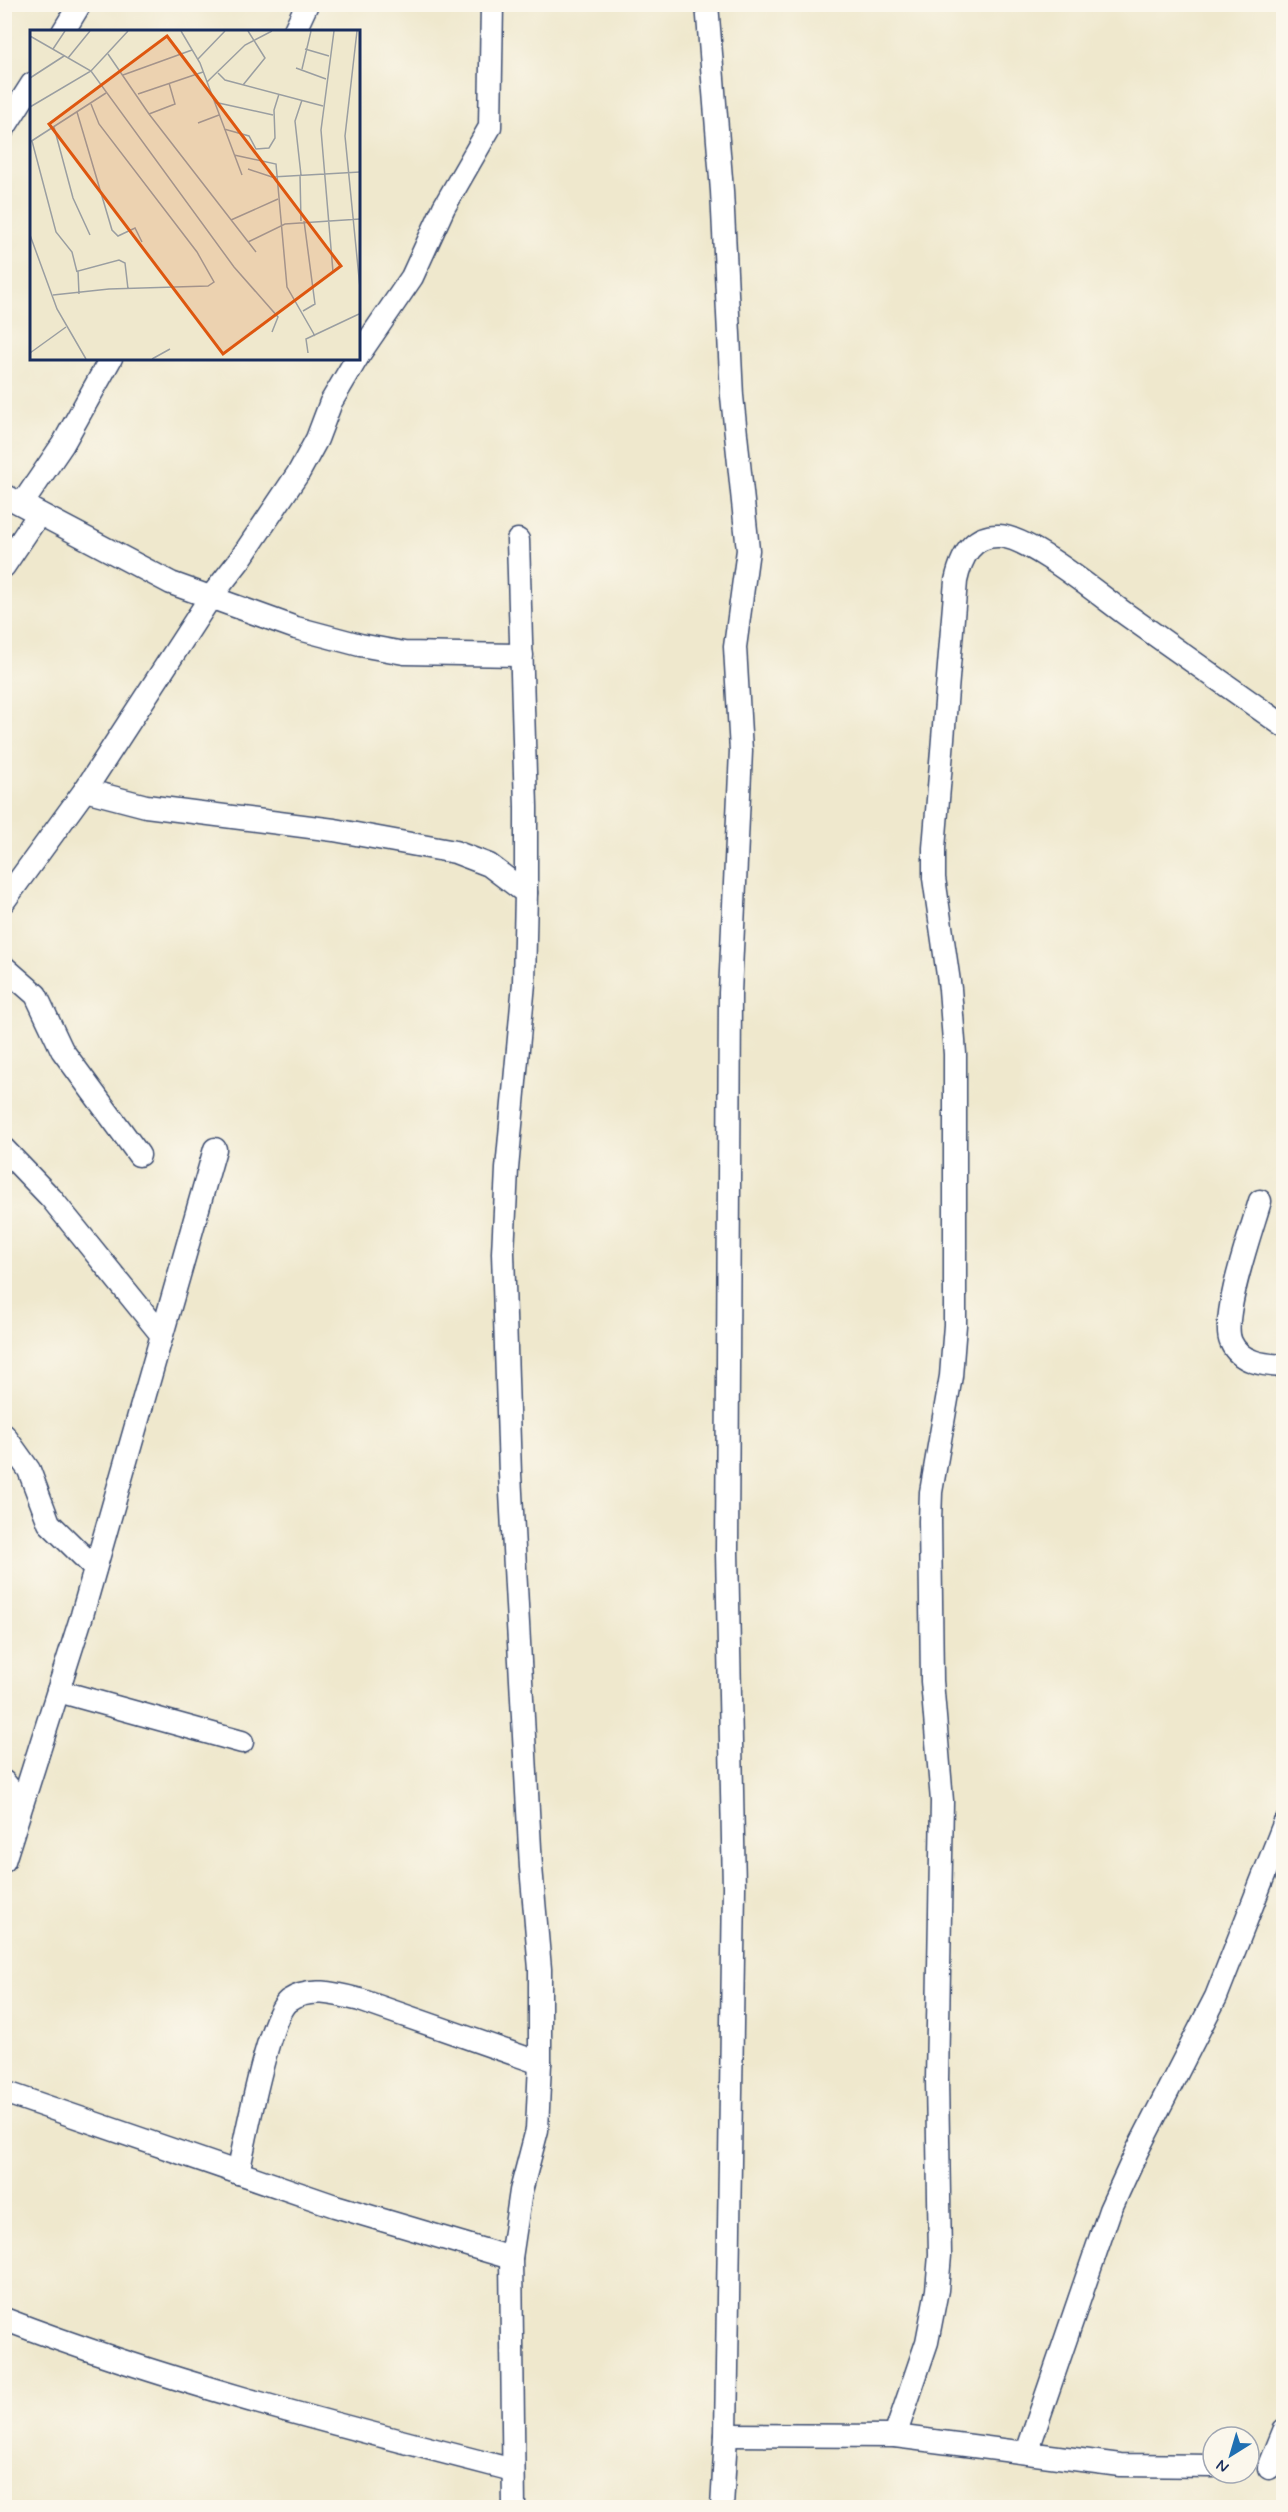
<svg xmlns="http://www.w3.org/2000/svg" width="1288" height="2512" viewBox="0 0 1288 2512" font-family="Mynerve,sans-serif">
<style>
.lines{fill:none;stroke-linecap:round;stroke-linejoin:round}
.minor-casing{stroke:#3b4b6f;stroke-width:25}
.minor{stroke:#fff;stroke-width:22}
.inset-road{fill:none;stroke:#9a9ea1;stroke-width:1.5}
.view{fill:#de5710;fill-opacity:0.15;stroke:#de5710;stroke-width:3}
.inset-edge{fill:none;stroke:#1b2f5e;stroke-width:3}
</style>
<rect width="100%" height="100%" fill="#fbf7ec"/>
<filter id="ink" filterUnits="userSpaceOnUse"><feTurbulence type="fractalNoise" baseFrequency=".0167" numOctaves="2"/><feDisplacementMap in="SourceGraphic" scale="12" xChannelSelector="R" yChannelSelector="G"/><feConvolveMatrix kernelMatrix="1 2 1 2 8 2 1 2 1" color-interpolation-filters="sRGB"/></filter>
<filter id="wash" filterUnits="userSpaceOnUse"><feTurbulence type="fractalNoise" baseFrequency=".008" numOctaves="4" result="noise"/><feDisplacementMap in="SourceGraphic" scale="24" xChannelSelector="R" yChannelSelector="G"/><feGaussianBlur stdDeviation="1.35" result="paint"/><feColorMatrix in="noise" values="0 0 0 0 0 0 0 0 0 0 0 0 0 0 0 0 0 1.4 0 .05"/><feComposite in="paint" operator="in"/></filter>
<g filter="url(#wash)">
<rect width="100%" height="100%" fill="#efe8cd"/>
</g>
<g filter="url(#ink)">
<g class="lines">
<!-- minor casing -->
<g class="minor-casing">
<g id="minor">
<path d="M707 4 722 191 732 396 748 550 735 647 741 751 730 993 727 1552 734 1887 726 2435 722 2508"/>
<path d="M63 32 80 4"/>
<path d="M294 32 307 4"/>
<path d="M4 128 32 84"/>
<path d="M358 356 412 277 444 207 490 127 492 4"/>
<path d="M4 495 171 583 296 628 360 645 404 653 522 655"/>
<path d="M22 504 63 444 111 358"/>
<path d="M4 566 39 514"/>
<path d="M85 790 146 806 334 830 455 852 489 865 526 893"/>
<path d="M4 901 85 790 210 598 239 561 299 472 317 439 331 402 357 358"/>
<path d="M4 967 36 995 62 1050 139 1155"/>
<path d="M4 1149 51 1198 161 1334"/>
<path d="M1260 1201C1252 1229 1220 1318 1231 1342 1240 1363 1265 1365 1284 1366"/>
<path d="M4 1435 29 1470 49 1523 95 1568"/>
<path d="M58 1691 242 1742"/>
<path d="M4 1782 22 1803"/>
<path d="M4 1861 82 1615 215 1149"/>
<path d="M4 2092 335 2206 511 2258"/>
<path d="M238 2173C245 2142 268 2017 288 2001 309 1986 337 1994 360 2000L540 2063"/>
<path d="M4 2319C170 2383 341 2426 513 2470"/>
<path d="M726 2435 895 2436 1120 2465 1213 2466"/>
<path d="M895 2436 927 2342 937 2290 940 2255 937 2080 942 1801 932 1681 930 1521 931 1492 951 1376 955 1325V1054L950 989 934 878V848L956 581C961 558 971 535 999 536 1030 537 1099 595 1127 615 1179 652 1231 689 1284 726"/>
<path d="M1027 2452 1110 2210 1137 2151 1216 1997 1284 1824"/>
<path d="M1269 2468 1284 2431"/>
<path d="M514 2508 511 2258 521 2191 537 2130 540 2063V1969L531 1867 510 1474 503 1253 507 1169 524 983 526 893V807L518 540"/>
</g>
</g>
<!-- minor -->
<use href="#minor" class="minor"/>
</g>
</g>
<!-- overview -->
<g transform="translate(30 30)">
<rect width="330" height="330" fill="#efe8cd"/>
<path class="inset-road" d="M151 1 170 33 212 145M327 1 315 106 330 258M0 6 61 41 204 237 248 287 242 302M23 19 35 1M275 19 299 26M78 24 119 84 226 222M38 28 60 1M168 29 195 1M266 38 296 49M272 39 281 1M188 43 195 50 293 76M93 45 162 20M0 48 34 26M177 52 215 15 242 1M213 55 235 28 218 1M108 64 173 42M184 72 243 85M0 77 61 41 98 1M47 82 82 200 88 206 105 198 112 212M119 84 145 74 139 53M168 93 189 85M24 97 43 168 60 205M194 99 219 106 226 119 239 118 245 108 244 80 249 64M2 111 26 202 42 222 47 242M0 112 76 63M204 125 246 134 257 257 285 306M218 139 242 147 330 142M270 145 271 191M271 145 265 91 272 70M201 190 248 169M0 205 27 279 56 329M218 212 255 194 330 189M303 242 291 100 304 1M49 264 48 241 89 230 95 233 98 259M23 265 79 259 178 256 184 252 167 222 69 94 61 74M273 281 285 274 274 191M0 323 36 297M278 323 276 309 329 284M122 329 140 319"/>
<path class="view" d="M137 6 311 236 193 324 19 94Z"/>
<rect width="330" height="330" class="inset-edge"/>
</g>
<!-- margin -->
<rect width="1288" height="2512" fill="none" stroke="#fbf7ec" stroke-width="24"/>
<!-- north arrow -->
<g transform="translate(1231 2455) rotate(217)"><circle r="28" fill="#fbf7ec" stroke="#a1a7b3" stroke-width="1.5"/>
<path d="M0-4.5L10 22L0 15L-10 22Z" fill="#1f6fb2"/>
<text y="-9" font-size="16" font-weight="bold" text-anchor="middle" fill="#1b2f5e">N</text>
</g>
</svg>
